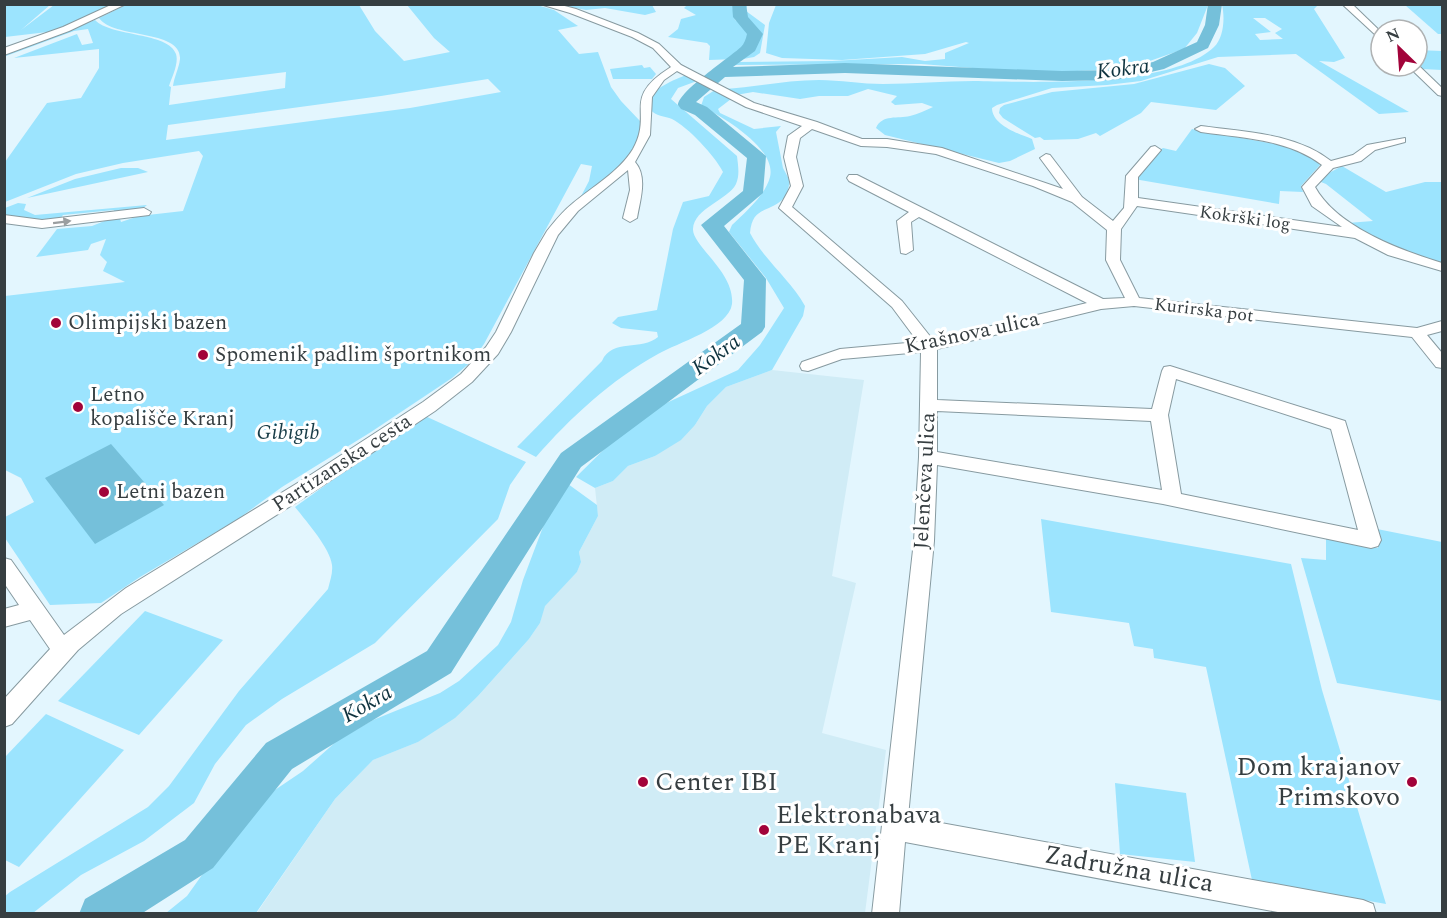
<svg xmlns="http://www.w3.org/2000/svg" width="1447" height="918" viewBox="0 0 1447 918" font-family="Spectral,serif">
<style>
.built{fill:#d0ecf6}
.green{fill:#9ce4fe;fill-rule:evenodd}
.water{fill:#75c0da}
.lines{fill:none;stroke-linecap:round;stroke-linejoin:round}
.river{fill:#75c0da;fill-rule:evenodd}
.minor-casing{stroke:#879aa0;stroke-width:2}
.minor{fill:#fff;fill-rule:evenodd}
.oneway{fill:#9a9ea0}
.poi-dot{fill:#a2033a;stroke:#fff;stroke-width:2}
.labels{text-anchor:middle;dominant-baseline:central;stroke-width:6;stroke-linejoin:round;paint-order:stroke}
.far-street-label{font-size:18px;fill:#363e41;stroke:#fff}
.poi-label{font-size:21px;fill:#363e41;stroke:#fff;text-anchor:start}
.street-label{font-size:21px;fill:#363e41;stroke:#fff}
.park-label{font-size:21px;font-style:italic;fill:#193d48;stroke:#fff}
.water-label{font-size:22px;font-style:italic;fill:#0f333f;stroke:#fff}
.near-poi-label{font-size:26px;fill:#363e41;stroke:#fff;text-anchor:start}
.near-street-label{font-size:26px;fill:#363e41;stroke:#fff}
</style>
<rect width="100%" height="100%" fill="#e3f6fe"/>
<!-- built -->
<path class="built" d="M772 370 864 380 832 576 856 583 822 733 886 750 865 913 256 914 335 799 373 760 418 742 478 696 529 639 540 623 544 606 577 572 581 562 579 552 598 516 595 488 613 481 628 466 655 456 695 425 707 406 726 387Z"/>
<!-- green -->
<g class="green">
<path d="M1319 4 1314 9 1345 58 1334 62 1319 61 1409 112 1379 114 1296 54 1218 57 1141 81 1107 85 1052 88 997 105 992 108C992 125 1019 134 1032 139L1035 149 1010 161 999 163 885 135 876 128C882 114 898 119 910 116 918 114 926 110 933 107L922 103 895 105 891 102 897 96 868 89 848 96H819L800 99 753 92 736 95 724 89C756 87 787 80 819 80 840 80 862 84 883 84 913 84 944 81 974 81 1031 82 1172 88 1214 47 1224 38 1225 17 1222 5ZM1253 18H1265L1282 29 1275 33 1283 39 1260 40 1255 34 1271 32Z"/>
<path d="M5 5H50L21 30 54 5H118L56 31 5 37Z"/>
<path d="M126 5H359L375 31 404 61 450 52 434 38 407 5H537L554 10 578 26 558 30 579 54 598 52 611 87 621 101 640 121C643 156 602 181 578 202L589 181 592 166 581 164 484 344 472 361 452 378 371 432 282 487 238 519 140 577 101 603 50 605 5 538V517L34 502 21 478 5 470V296L125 282 103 271 107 262 100 255 106 239 91 244 88 250 36 257 57 229 92 226 107 220 120 219 121 222 139 216 183 211 203 156 199 151 123 163 76 174 5 202V162L47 103 81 98 99 68V49L14 58 77 34 82 45 93 43 88 29 74 31 6 56 4 55 95 20C111 37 169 32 176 54 179 63 172 77 169 86L171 87 169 105 285 88 286 72 173 86C174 77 179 68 180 59 182 29 113 39 99 18ZM488 79 501 92 410 108 166 140 168 125 381 96Z"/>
<path d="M560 5H652L656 12 645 15 605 8 586 10Z"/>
<path d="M687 5H732L735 20 746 25 752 33 746 49 736 59 709 60 710 46 707 43 668 37 678 29 681 19 696 15 684 8Z"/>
<path d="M742 5H747L746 11 765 25 760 53 754 57 743 59 752 48 758 34 750 23 744 20Z"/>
<path d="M776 5V4L1208 5 1197 33 1184 49 1144 63 1116 69 1039 73 921 64 735 65 738 62 832 61 902 57 925 61 945 59V53L969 43 966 42 925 54 842 60 782 58 766 53 769 23Z"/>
<path d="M1405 5H1442V34H1438Z"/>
<path d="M1417 50 1442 51V70L1422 69 1417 64Z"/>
<path d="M1209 64 1225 68 1245 86 1216 110 1151 102 1141 113 1100 136 1096 133 1078 139 1044 140 1040 137 1035 138 1003 118 999 113 1000 108 1004 105 1052 92 1134 84Z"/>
<path d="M642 65 644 68 650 67 656 74 652 79H613L610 69Z"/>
<path d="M686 75 697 81 678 88 671 99 737 156C738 165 740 175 736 184 728 200 694 208 693 229 692 246 735 272 732 304 729 328 677 343 658 354 611 380 571 417 536 457L517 447 602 361C612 338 642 351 658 337L657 332 621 328 612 323 618 317 657 310 673 229 683 202 709 196 723 172C715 156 688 127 672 119 665 116 655 116 651 110 639 93 676 79 686 75Z"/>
<path d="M715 90 731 99 718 109 720 113 754 129 781 126 776 132 783 168 790 181C788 188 788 195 782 200 767 213 752 207 750 233 764 260 790 279 805 306L803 316 772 370 726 387 707 406 695 425 681 440 655 456 628 466 613 481 595 488 576 477 638 416 738 370 760 345 784 308 766 278 729 232 732 225C745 213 766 194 770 177 777 148 721 116 701 106L704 97Z"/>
<path d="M1192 129 1286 146 1319 162 1320 165 1301 186 1303 192 1280 191 1279 204 1134 179 1158 151 1163 148 1176 151Z"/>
<path d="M1342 166 1386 192 1425 182H1442V266L1395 250 1347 223 1373 221 1326 184 1316 180Z"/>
<path d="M121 168H138L148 172 27 198 75 179Z"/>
<path d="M18 203 26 204 24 210 35 215 147 205 142 209 113 214 114 210 63 215 60 219 39 221 5 215V208Z"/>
<path d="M425 416 526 462 510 485 498 519 375 643 282 699 246 725 215 764 194 803 144 841 81 875 33 913H5L4 897 10 892 148 807 169 786 239 691 328 589C330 581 333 573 332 565 330 548 306 521 295 507L377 448Z"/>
<path d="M568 484 597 505 598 516 579 552 581 562 577 572 545 606 540 623 529 639 478 696 455 718 418 742 373 760 335 799 256 913H166L187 896 229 837 266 796 303 771 338 740 373 720 440 693 459 681 498 645 511 622 523 580 549 511Z"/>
<path d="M1041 519 1291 564 1322 690 1386 904 1252 880 1206 667 1154 658 1153 649 1134 646 1129 623 1051 612Z"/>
<path d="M1377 529 1442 542V701L1337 683 1301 558 1326 560V538L1378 548Z"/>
<path d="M145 611 223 640 139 735 58 701Z"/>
<path d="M46 714 124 750 19 867 5 860V757Z"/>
<path d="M1115 783 1186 793 1195 862 1120 854Z"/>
</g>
<!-- water -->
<path class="water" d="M111 444 164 505 95 544 45 478Z"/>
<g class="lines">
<!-- river -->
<path class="river" d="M732 4H746L748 17 763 34 755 51 733 67 845 63 1062 71 1116 70 1153 62 1197 42 1205 25 1208 4H1222L1219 25 1208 48 1164 69 1116 80 1062 81 845 73 725 77 696 102 707 107 766 156 763 193 724 226 766 279 765 327 762 332 581 467 451 673 292 769 213 868 141 914H79L85 899 185 840 266 743 427 651 561 453 741 324 744 280 701 225 743 191 747 158 695 115 681 109 678 105C679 91 729 58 741 47 744 44 746 39 747 34L733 17Z"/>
<!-- minor casing -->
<g class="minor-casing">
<g id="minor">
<path d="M113 4H126L69 31 4 55V48L63 27Z"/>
<path d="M540 4H557L576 9 638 33 659 44 681 65 754 103 817 122 862 139H887L942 148 1063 189 1040 158 1046 154 1050 155 1082 197 1113 221 1124 208 1126 176 1151 147 1155 146 1161 150 1138 177V198L1342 227 1312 206 1302 187 1322 165C1288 139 1242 138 1201 132L1195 129 1201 126C1245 132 1295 133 1331 161L1353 155 1367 145 1405 138V142L1375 150 1361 161 1333 168 1315 187C1337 227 1400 250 1442 263V271L1388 255 1355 238 1137 206 1121 229 1120 260 1139 298 1417 328 1442 321V331L1427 335 1442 353V368L1436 367 1412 337 1134 306 1101 309 937 349V400L1152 409 1162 371 1164 367 1170 366 1345 421 1381 540 1378 546 1371 548 1163 504 937 465 934 541 908 817 1363 900 1373 904 1376 914H1288L905 842 899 914H872L914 541 919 457 921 352 842 359 808 371 802 370 800 366 802 362 840 349 918 342 892 307 779 208 791 186 784 157 788 136 802 126 746 107 677 71 664 80 652 97 650 135 635 162C648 177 640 200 637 218L630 222 623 218 630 190 628 170 578 211 558 235 511 332 498 354 472 382 435 411 322 486 121 614 78 650 12 724 4 727V699L50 649 30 620 4 627V609L19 605 4 583V558L11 560 64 635 126 588 309 476 423 402 461 374 486 347 496 332 534 253 547 231C555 221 562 212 572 204 592 187 619 172 633 149 654 111 620 99 671 67L653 48 632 37 570 13ZM812 129 861 146 887 147 936 154 1033 186 1072 202 1107 230 1106 260 1125 298 1103 299 857 175H849L847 178 849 181 909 212 897 221 901 253 906 254 913 250 911 222 919 217 1087 303 933 340 902 301 792 207 803 186 796 157 800 138ZM1176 379 1331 429 1358 530 1181 494 1168 415ZM937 411 1151 421 1162 490 937 452Z"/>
<path d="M1342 4H1352L1381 32V40Z"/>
<path d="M1417 64 1442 88V96L1438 95 1408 66Z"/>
<path d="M144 208 151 212 149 215 42 228 4 223V215L42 220Z"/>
</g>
</g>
<!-- minor -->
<use href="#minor" class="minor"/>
</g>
<!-- one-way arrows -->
<defs><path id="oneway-solid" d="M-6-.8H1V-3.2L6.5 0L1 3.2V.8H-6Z" transform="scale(1.5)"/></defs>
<use class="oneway" href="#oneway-solid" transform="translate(62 222) rotate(-7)"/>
<!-- markers -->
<g class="poi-dot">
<circle cx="56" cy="323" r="6"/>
<circle cx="203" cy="355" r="6"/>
<circle cx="78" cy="407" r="6"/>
<circle cx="104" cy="492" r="6"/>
<circle cx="643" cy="782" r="6"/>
<circle cx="1412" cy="782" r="6"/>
<circle cx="764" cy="830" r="6"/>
</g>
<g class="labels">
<!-- far-street labels -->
<g class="far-street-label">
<text transform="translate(1245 218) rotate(8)">Kokrški log</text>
<text transform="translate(1204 310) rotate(7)">Kurirska pot</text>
</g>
<!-- poi labels -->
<g class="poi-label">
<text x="68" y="323">Olimpijski bazen</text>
<text x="215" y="355">Spomenik padlim športnikom</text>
<text x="90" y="395">Letno<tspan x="90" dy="24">kopališče Kranj</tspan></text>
<text x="116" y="492">Letni bazen</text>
</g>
<!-- street labels -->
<g class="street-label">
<text transform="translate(972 333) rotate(-12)">Krašnova ulica</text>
<text transform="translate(342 463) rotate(-33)">Partizanska cesta</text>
<text transform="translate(925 481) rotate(-87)">Jelenčeva ulica</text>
</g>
<!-- park labels -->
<g class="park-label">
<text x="288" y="433">Gibigib</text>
</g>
<!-- water labels -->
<g class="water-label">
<text transform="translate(1123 69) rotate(-7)">Kokra</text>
<text transform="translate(716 355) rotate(-36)">Kokra</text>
<text transform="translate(367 704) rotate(-30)">Kokra</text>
</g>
<!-- near-poi labels -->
<g class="near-poi-label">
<text x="1400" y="767" text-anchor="end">Dom krajanov<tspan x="1400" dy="30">Primskovo</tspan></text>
<text x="655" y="782">Center IBI</text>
<text x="776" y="815">Elektronabava<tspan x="776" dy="30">PE Kranj</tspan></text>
</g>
<!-- near-street labels -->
<g class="near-street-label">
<text transform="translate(1129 869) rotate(10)">Zadružna ulica</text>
</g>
</g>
<!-- border -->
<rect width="1447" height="918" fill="none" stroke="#363e41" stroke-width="12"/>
<!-- north arrow -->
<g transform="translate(1399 48) rotate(335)"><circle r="28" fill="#ffffff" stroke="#afb2b3" stroke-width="1.5"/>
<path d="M0-4.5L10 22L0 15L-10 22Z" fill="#a2033a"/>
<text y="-9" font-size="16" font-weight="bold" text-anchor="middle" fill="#363e41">N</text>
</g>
</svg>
